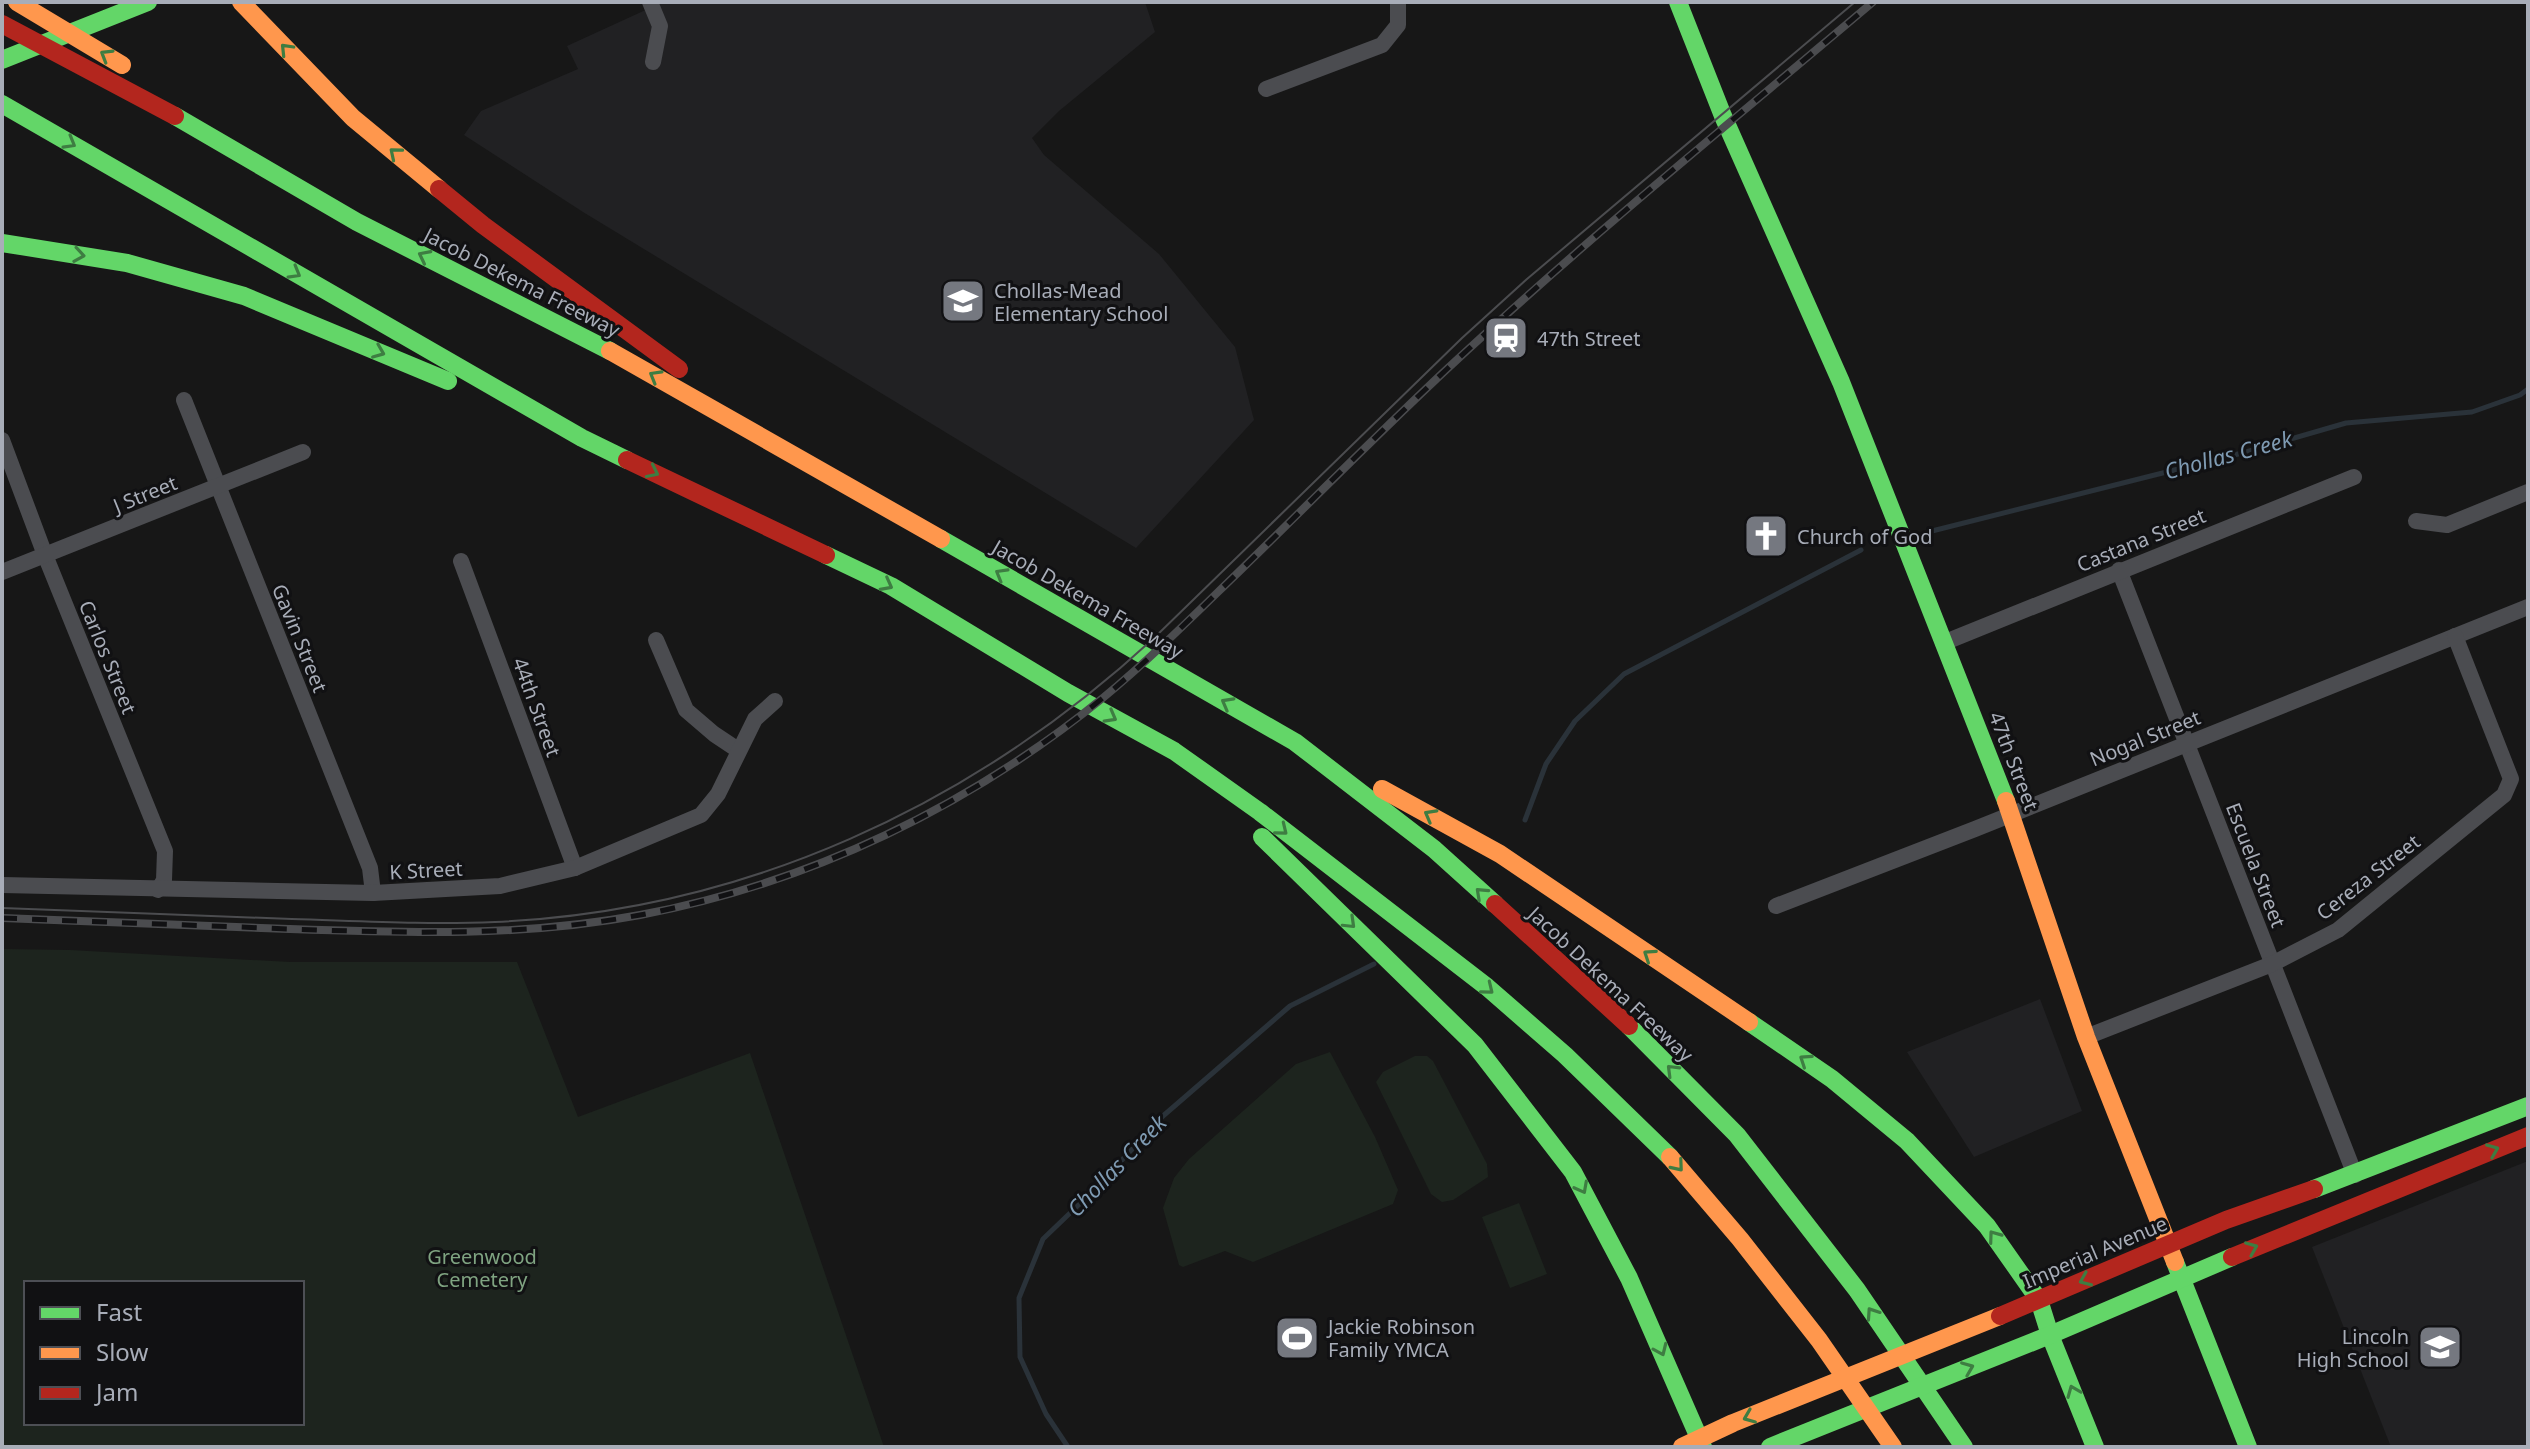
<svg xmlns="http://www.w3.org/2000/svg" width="2530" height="1449" viewBox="0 0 2530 1449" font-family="'Noto Sans',sans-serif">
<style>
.built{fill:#212123}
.green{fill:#1d241e;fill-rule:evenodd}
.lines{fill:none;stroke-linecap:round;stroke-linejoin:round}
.stream{stroke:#2a3239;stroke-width:5}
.street{stroke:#4b4c50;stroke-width:16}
.fast{stroke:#63d668;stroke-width:18}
.slow{stroke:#ff974d;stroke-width:18}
.jam{stroke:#b3261e;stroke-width:18}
.tram{stroke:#4b4c4f;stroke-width:2}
.rail-casing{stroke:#4b4c4f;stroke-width:8}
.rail{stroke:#111113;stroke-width:5;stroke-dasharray:15;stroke-linecap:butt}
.oneway{stroke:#3e7d42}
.labels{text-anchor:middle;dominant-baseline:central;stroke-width:6;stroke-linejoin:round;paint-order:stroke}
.street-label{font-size:20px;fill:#a8adb8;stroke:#111113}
.poi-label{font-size:20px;fill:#a8adb8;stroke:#111113;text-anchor:start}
.park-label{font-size:20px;fill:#7fa381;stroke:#111113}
.water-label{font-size:22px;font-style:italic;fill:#7f9bb3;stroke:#111113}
</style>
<rect width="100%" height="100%" fill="#171717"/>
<!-- built -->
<g class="built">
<path d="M663 2H1145L1155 32 1059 111 1032 138 1044 155 1159 254 1235 347 1254 420 1136 548 583 212 464 135 481 111 578 69 567 46Z"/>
<path d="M2040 999 2082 1111 1974 1157 1907 1052Z"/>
<path d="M2528 1161V1447H2391L2312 1247Z"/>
</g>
<!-- green -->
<g class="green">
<path d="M2 949 70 950 290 962H517L578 1117 750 1053 884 1447H2ZM302 1283V1423H26V1283Z"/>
<path d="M1330 1052 1375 1137 1398 1190 1393 1204 1253 1262 1225 1251 1183 1267 1179 1265 1163 1208 1174 1178 1189 1159 1296 1064Z"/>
<path d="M1415 1056H1427L1433 1061 1487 1164 1488 1177 1453 1200 1442 1202 1431 1194 1376 1082 1383 1072Z"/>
<path d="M1519 1203 1547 1274 1510 1288 1482 1217Z"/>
</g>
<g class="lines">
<!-- stream -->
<g class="stream">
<path d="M1928 532 2246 452 2346 423 2472 412 2520 395 2528 389"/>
<path d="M1525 820 1546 764 1575 721 1624 674 1861 550"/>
<path d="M1068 1447 1046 1414 1020 1357 1019 1298 1043 1239 1093 1191 1163 1116 1290 1006 1374 964"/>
</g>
<!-- street -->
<g class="street">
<path d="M650 2 660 26 653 62"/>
<path d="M1266 89 1382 45 1398 25V2"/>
<path d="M184 400 370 868 373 893"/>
<path d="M2 440 45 555 165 851 164 880 158 890"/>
<path d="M2416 521 2447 525 2528 492"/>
<path d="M461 561 575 868"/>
<path d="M2119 570 2355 1175"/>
<path d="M2 572 303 452"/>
<path d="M656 640 686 710 714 734 738 750"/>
<path d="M1943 643 2354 477"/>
<path d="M2 885 373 893 500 886 575 868 701 815 718 794 755 719 775 701"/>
<path d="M1776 906 1975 829 2528 607"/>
<path d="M2086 1037 2272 964 2338 930 2504 795 2511 779 2455 636"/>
</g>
<!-- fast -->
<g class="fast">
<path d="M1678 2 1723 116 1841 382 2006 801"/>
<path d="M2 60 148 2"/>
<path d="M2 104 582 438 627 460"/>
<path d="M175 116 357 222 610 351"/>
<path d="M2 243 127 263 244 296 448 381"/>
<path d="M941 539 1295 742 1434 849 1495 904"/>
<path d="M826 555 891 586 1068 693 1174 751 1260 812 1487 987 1565 1055 1670 1157"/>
<path d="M1262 837 1475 1045 1573 1172 1629 1278 1703 1447"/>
<path d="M1749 1022 1832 1079 1907 1141 1987 1226 2039 1300 2050 1335 2095 1447"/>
<path d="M1629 1026 1737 1135 1857 1290 1964 1447"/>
<path d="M2314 1189 2528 1106"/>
<path d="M2175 1262 2248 1447"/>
<path d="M1770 1447 2050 1335 2232 1257"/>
</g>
<!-- slow -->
<g class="slow">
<path d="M17 2 122 65"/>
<path d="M241 2 353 118 439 189"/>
<path d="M610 351 941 539"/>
<path d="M1382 789 1500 854 1749 1022"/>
<path d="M2006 801 2086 1037 2175 1262"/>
<path d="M1670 1157 1740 1239 1819 1340 1893 1447"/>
<path d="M1682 1447 1733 1423 2000 1316"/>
</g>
<!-- jam -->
<g class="jam">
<path d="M2 24 175 116"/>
<path d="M439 189 483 225 679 369"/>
<path d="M627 460 826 555"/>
<path d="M1495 904 1629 1026"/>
<path d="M2232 1257 2528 1136"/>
<path d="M2000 1316 2226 1220 2314 1189"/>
</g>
<!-- tram -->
<path class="tram" d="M2 908C99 912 195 915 292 919 359 921 427 925 495 922 745 911 972 806 1154 638L1462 338 1527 279 1855 2"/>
<!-- rail casing -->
<g class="rail-casing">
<path id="rail" d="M2 918C98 922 193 925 289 929 407 933 523 937 640 915 811 883 970 806 1104 697 1144 664 1181 628 1218 592 1295 518 1369 442 1447 369 1584 241 1730 123 1873 2"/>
</g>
<!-- rail -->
<use href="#rail" class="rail"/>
</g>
<!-- one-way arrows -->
<defs><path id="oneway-chevron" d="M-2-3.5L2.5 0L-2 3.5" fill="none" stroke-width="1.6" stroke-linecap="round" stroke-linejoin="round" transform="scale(2)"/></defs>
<g class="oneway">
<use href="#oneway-chevron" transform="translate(286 49) rotate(-134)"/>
<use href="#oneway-chevron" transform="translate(106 55) rotate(-149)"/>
<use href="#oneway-chevron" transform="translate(70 143) rotate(30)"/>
<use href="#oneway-chevron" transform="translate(395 153) rotate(-140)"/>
<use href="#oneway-chevron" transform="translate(79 255) rotate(9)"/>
<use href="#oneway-chevron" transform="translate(424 256) rotate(-153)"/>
<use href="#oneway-chevron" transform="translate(295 273) rotate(30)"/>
<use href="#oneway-chevron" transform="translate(379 352) rotate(22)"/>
<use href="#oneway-chevron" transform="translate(655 376) rotate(-150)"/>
<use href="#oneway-chevron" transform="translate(653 472) rotate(26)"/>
<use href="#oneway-chevron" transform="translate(1001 574) rotate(-150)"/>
<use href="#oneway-chevron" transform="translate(887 585) rotate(28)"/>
<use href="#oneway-chevron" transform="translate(1227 703) rotate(-151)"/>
<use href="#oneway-chevron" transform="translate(1111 717) rotate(29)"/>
<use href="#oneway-chevron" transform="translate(1430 815) rotate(-151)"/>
<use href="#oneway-chevron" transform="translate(1282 830) rotate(39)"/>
<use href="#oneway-chevron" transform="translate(1481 893) rotate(-137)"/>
<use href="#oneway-chevron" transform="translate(1350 923) rotate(44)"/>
<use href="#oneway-chevron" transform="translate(1649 955) rotate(-146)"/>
<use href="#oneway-chevron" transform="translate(1488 989) rotate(39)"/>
<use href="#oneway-chevron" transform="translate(1805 1060) rotate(-146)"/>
<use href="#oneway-chevron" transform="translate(1672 1070) rotate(-135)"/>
<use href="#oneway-chevron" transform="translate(2493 1150) rotate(-22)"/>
<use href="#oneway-chevron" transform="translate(1678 1166) rotate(50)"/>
<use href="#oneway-chevron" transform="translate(1582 1188) rotate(62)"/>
<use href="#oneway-chevron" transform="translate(1994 1236) rotate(-126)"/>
<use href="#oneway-chevron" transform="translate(2252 1248) rotate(-22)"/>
<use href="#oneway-chevron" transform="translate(2085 1280) rotate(157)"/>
<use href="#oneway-chevron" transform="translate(1872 1313) rotate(-124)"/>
<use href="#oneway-chevron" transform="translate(1661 1350) rotate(66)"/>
<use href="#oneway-chevron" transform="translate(1968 1368) rotate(-22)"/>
<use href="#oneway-chevron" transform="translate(2073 1391) rotate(-112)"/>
<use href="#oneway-chevron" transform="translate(1749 1417) rotate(158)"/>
</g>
<!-- icons -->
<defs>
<g id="school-square" transform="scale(2.3)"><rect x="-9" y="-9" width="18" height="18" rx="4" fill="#757880" stroke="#111113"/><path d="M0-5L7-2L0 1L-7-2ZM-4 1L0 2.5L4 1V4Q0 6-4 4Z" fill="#fff"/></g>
<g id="station-square" transform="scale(2.3)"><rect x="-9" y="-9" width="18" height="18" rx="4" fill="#757880" stroke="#111113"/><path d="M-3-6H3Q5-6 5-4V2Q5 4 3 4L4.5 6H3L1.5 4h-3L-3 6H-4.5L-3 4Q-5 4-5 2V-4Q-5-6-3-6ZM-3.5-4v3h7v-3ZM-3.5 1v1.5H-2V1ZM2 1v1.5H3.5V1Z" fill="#fff"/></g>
<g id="church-square" transform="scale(2.3)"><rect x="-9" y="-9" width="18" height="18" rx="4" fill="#757880" stroke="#111113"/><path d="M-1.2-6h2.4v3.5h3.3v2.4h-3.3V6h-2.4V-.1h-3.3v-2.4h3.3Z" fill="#fff"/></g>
<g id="stadium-square" transform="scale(2.3)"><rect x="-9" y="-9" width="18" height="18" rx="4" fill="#757880" stroke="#111113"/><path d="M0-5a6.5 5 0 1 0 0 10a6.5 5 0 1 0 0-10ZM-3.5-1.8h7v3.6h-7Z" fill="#fff"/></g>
</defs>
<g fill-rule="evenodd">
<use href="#school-square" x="963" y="301"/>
<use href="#station-square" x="1506" y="338"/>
<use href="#church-square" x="1766" y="536"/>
<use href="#stadium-square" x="1297" y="1338"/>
<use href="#school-square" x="2440" y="1347"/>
</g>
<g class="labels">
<!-- street labels -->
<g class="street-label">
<text transform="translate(522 282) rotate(27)">Jacob Dekema Freeway</text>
<text transform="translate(145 494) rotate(-22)">J Street</text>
<text transform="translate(2141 540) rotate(-22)">Castana Street</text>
<text transform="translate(1088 599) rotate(30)">Jacob Dekema Freeway</text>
<text transform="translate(300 638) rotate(68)">Gavin Street</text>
<text transform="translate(108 657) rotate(68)">Carlos Street</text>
<text transform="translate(537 707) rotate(70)">44th Street</text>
<text transform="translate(2145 738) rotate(-22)">Nogal Street</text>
<text transform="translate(2014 761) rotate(69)">47th Street</text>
<text transform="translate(2256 865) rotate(69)">Escuela Street</text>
<text transform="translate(426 870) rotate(-3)">K Street</text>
<text transform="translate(2368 877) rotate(-38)">Cereza Street</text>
<text transform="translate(1611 984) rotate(43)">Jacob Dekema Freeway</text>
<text transform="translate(2095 1252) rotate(-23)">Imperial Avenue</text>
</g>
<!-- poi labels -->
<g class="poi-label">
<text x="994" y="290">Chollas-Mead<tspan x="994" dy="23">Elementary School</tspan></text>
<text x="1537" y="338">47th Street</text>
<text x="1797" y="536">Church of God</text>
<text x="1328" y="1326">Jackie Robinson<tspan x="1328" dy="23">Family YMCA</tspan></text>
<text x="2409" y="1336" text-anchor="end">Lincoln<tspan x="2409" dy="23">High School</tspan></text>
</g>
<!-- park labels -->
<g class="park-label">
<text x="482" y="1256">Greenwood<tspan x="482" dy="23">Cemetery</tspan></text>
</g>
<!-- water labels -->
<g class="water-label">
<text transform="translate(2228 454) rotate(-15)">Chollas Creek</text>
<text transform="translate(1116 1165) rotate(-46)">Chollas Creek</text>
</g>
</g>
<!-- border -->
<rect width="2530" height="1449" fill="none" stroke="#a8adb8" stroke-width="8"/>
<!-- legend -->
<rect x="24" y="1281" width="280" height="144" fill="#111113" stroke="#4d4f55" stroke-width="2"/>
<rect x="40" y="1307" width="40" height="12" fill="#63d668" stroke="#4d4f55" stroke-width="2"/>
<text x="96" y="1321" font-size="24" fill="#a8adb8">Fast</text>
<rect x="40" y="1347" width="40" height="12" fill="#ff974d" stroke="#4d4f55" stroke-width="2"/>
<text x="96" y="1361" font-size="24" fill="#a8adb8">Slow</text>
<rect x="40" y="1387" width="40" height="12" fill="#b3261e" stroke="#4d4f55" stroke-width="2"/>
<text x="96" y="1401" font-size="24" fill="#a8adb8">Jam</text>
</svg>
